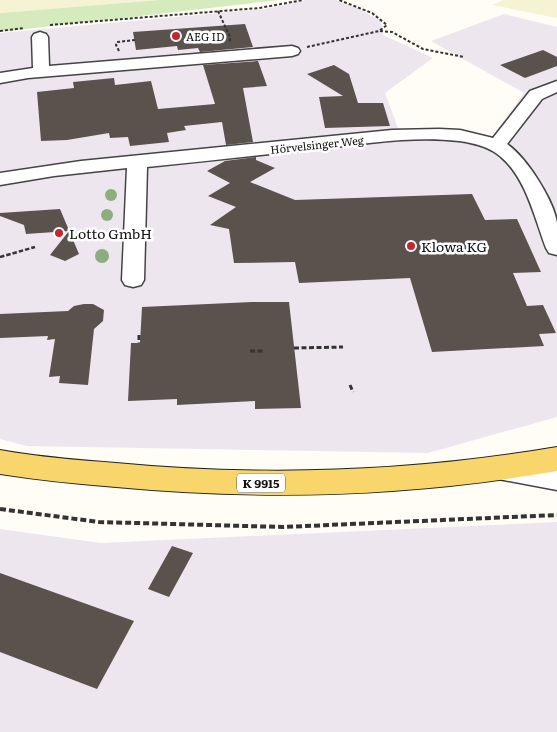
<svg xmlns="http://www.w3.org/2000/svg" width="557" height="732" viewBox="0 0 557 732" font-family="Literata,serif">
<style>
.industrial{fill:#eee6ef}
.farmland{fill:#f6f3d4}
.green{fill:#d5ebbd}
.building{fill:#5a524d}
.lines{fill:none;stroke-linecap:round;stroke-linejoin:round}
.minor-casing{stroke:#444;stroke-width:3}
.major-casing{stroke:#222;stroke-width:2}
.path-far3{stroke:#333;stroke-width:2;stroke-dasharray:3 2;stroke-linecap:butt}
.path-far2{stroke:#333;stroke-width:2.5;stroke-dasharray:4.5 2;stroke-linecap:butt}
.path-far1{stroke:#333;stroke-width:3;stroke-dasharray:5 2.5;stroke-linecap:butt}
.path{stroke:#333;stroke-width:4;stroke-dasharray:6 3;stroke-linecap:butt}
.minor{fill:#fff;fill-rule:evenodd}
.major{fill:#f9d66b;fill-rule:evenodd}
.tree{fill:#8dad7f}
.poi-dot{fill:#c4262e;stroke:#fff;stroke-width:2}
.labels{text-anchor:middle;dominant-baseline:central;stroke-width:5;stroke-linejoin:round;paint-order:stroke}
.far-poi-label{font-size:11px;fill:#111;stroke:#fff;text-anchor:start}
.far-street-label{font-size:11px;fill:#111;stroke:#fff}
.shield{fill:#fff;stroke:#585858;stroke-width:1}
.shield-label{font-size:12px;font-weight:bold;fill:#111}
.poi-label{font-size:14px;fill:#111;stroke:#fff;text-anchor:start}
</style>
<rect width="100%" height="100%" fill="#fffdf5"/>
<!-- industrial -->
<g class="industrial">
<path d="M306 0H336L357 8 381 21 383 35 433 58 385 93 398 128 491 138 524 93 431 41 504 14 557 27V417L428 453 27 446 0 439V33L264 9Z"/>
<path d="M557 522V732H0V529L101 543Z"/>
</g>
<!-- farmland -->
<g class="farmland">
<path d="M0 0H159L0 13Z"/>
<path d="M503 0H557V18L492 5Z"/>
</g>
<!-- green -->
<path class="green" d="M159 0H279L0 32V13Z"/>
<!-- building -->
<g class="building">
<path d="M245 24 253 47 200 52 198 48 178 50 177 46 136 50 133 32Z"/>
<path d="M543 50 557 57V66L525 78 500 65Z"/>
<path d="M258 61 267 86 243 88 253 142 226 145 222 122 184 126 186 130 167 133 169 142 130 146 128 137 110 138 109 133 67 140 41 141 37 92 74 88 73 82 114 78 115 85 151 81 158 109 215 104 203 65Z"/>
<path d="M334 65 349 74 358 103H383L390 126 325 128 319 97 343 96 307 74Z"/>
<path d="M256 157V160L275 168 250 182 295 200 472 194 485 220 517 219 541 272 513 273 527 306 543 305 556 333 539 334 544 346 432 352 410 278 299 283 295 262 234 263 229 229 210 225 236 207 208 196 230 183 207 171 225 161Z"/>
<path d="M60 209 79 254 65 261 50 255 69 231 26 234 24 225 0 216V213Z"/>
<path d="M252 302H289L301 408 255 409V401L177 405V399L128 401 131 343H140L142 307Z"/>
<path d="M84 304H93L104 310 103 321 94 329 88 385 59 383 60 376 49 377 55 339 47 340 48 336 0 338V314L68 311 74 306Z"/>
<path d="M172 546 193 553 169 597 148 589Z"/>
<path d="M0 573 134 621 97 689 0 652Z"/>
</g>
<g class="lines">
<!-- minor casing -->
<g class="minor-casing">
<g id="minor">
<path d="M40 32 46 34 48 37 49 66 292 46 298 48 300 51 298 54 292 56 28 78 0 83V73L33 68 32 37 34 34Z"/>
<path d="M557 81V92L542 99 507 144C526 157 554 200 557 223 557 233 557 244 557 255L549 253 546 248C535 219 526 178 501 157 490 147 474 143 459 141 415 136 371 143 327 148 267 154 207 161 147 167L144 280 141 285 133 287 125 285 122 280 127 168 54 176 0 185V173L81 161 392 130 439 129 460 130 493 138 530 91Z"/>
<path d="M503 459 557 468V490L493 478 489 470 493 462Z"/>
</g>
</g>
<!-- major casing -->
<g class="major-casing">
<path id="major" d="M557 447V471C409 497 266 501 116 487 77 484 39 480 0 474V450C39 457 77 460 116 463 264 477 410 472 557 447Z"/>
</g>
<!-- path-far3 -->
<g class="path-far3">
<path d="M218 11 230 37V43"/>
<path d="M50 25 259 8 303 0"/>
<path d="M0 31 24 28"/>
<path d="M380 31 392 32 423 49 464 57"/>
<path d="M307 47 379 31 387 25 372 13 339 0"/>
<path d="M119 51 116 45 117 42 135 40"/>
</g>
<!-- path-far2 -->
<path class="path-far2" d="M0 257 35 247"/>
<!-- path-far1 -->
<g class="path-far1">
<path d="M139 335V343"/>
<path d="M294 348 343 347"/>
<path d="M250 351H265"/>
<path d="M350 385 353 392"/>
</g>
<!-- path -->
<path class="path" d="M0 509 99 522 283 527 557 515"/>
<!-- minor -->
<use href="#minor" class="minor"/>
<!-- major -->
<use href="#major" class="major"/>
</g>
<!-- trees -->
<g class="tree">
<circle cx="111" cy="195" r="6"/>
<circle cx="107" cy="215" r="6"/>
<circle cx="102" cy="256" r="7"/>
</g>
<!-- markers -->
<g class="poi-dot">
<circle cx="176" cy="36" r="5"/>
<circle cx="59" cy="233" r="5"/>
<circle cx="411" cy="246" r="5"/>
</g>
<g class="labels">
<!-- far-poi labels -->
<g class="far-poi-label">
<text x="186" y="36">AEG ID</text>
</g>
<!-- far-street labels -->
<g class="far-street-label">
<text transform="translate(317 144) rotate(-6)">Hörvelsinger Weg</text>
</g>
<!-- shield labels -->
<rect class="shield" x="237" y="473.5" width="48" height="19" rx="4"/>
<g class="shield-label">
<text x="261" y="483">K 9915</text>
</g>
<!-- poi labels -->
<g class="poi-label">
<text x="69" y="233">Lotto GmbH</text>
<text x="421" y="246">Klowa KG</text>
</g>
</g>
</svg>
